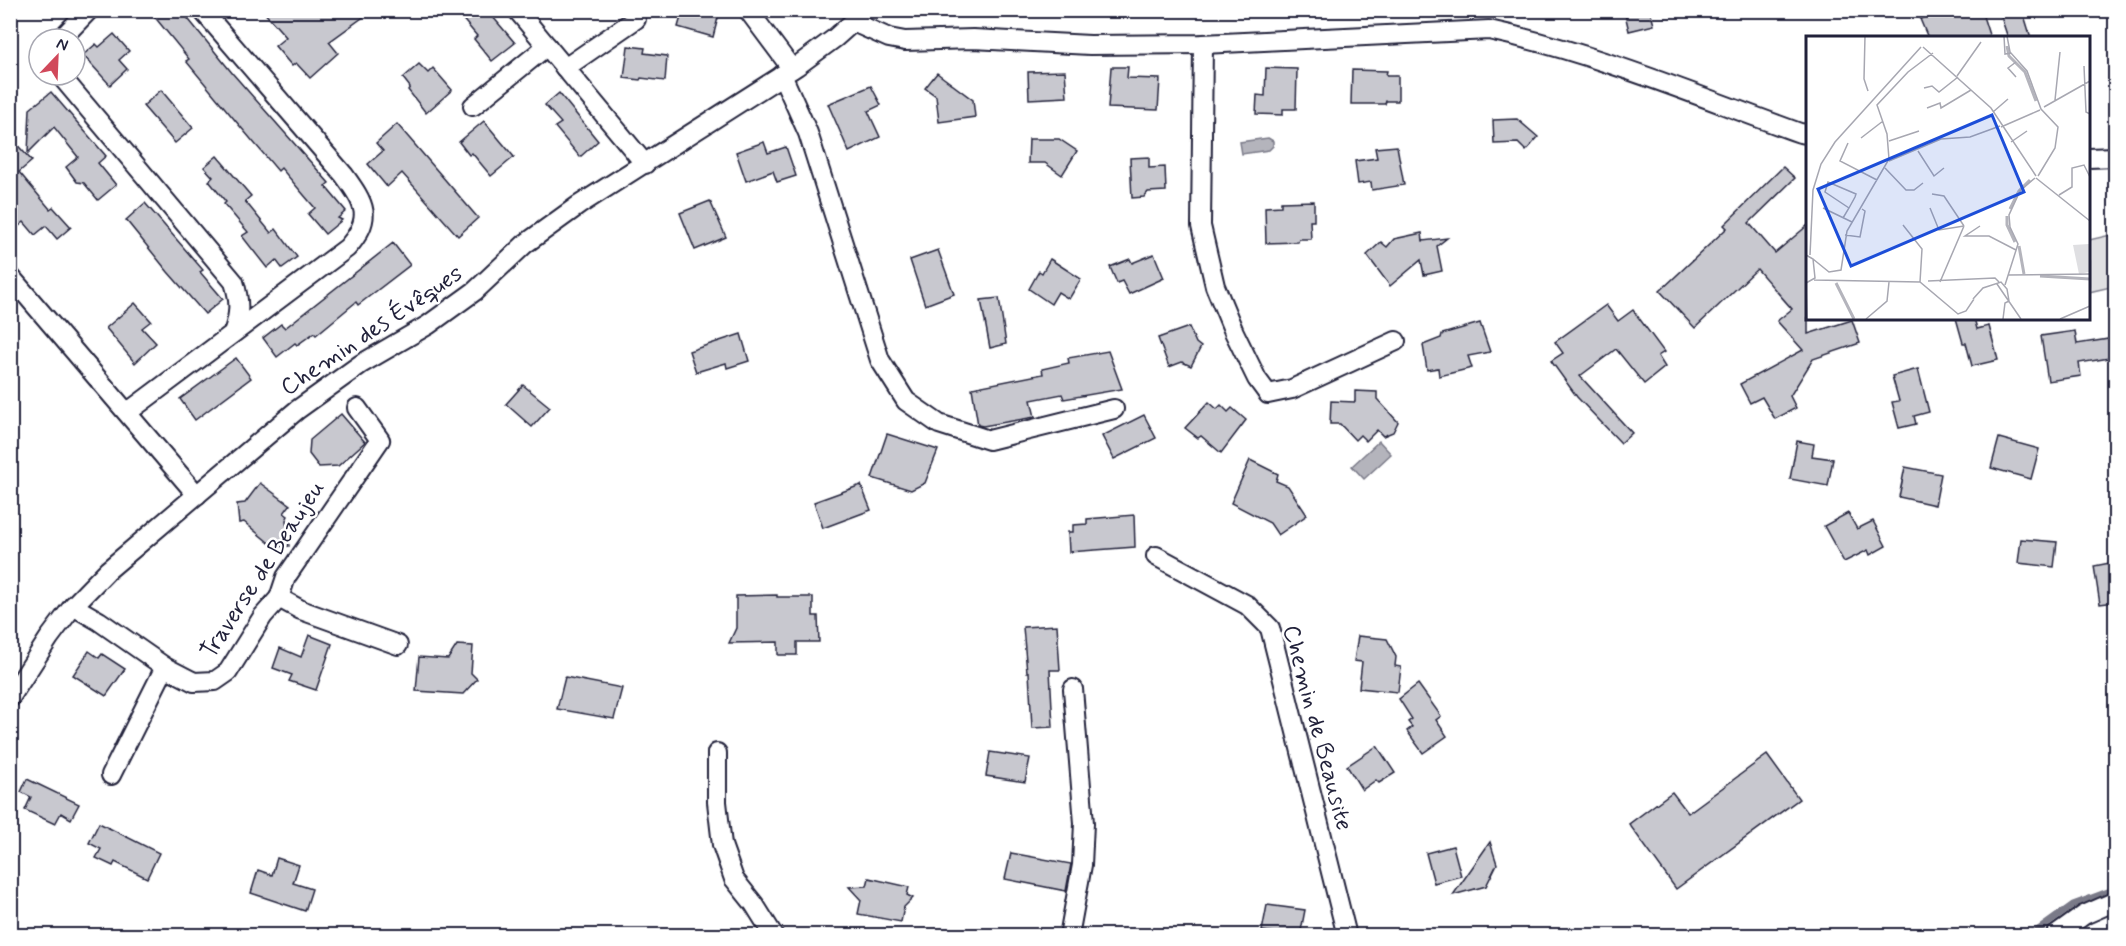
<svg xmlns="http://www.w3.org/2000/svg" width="2126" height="946" viewBox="0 0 2126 946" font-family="Mynerve,sans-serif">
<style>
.green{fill:#dfdfe2;stroke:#80808e;stroke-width:1.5}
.water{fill:#b4b4bc;stroke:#7a7a88;stroke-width:1.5}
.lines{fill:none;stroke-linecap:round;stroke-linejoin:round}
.stream{stroke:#7a7a88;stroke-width:7}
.building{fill:#c8c8cf;stroke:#22223b;stroke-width:1.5}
.street-casing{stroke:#22223b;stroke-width:22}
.street{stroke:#fff;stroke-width:18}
.labels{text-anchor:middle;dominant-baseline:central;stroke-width:5;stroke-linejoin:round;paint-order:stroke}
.street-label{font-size:24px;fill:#22223b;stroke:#fff}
.inset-river{fill:none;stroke:#b4b4bc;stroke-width:3}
.inset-road{fill:none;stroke:#a7a7b1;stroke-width:1.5}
.view{fill:#1d4ed8;fill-opacity:0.15;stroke:#1d4ed8;stroke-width:3}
.inset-edge{fill:none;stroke:#22223b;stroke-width:3}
</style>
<rect width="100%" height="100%" fill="#fff"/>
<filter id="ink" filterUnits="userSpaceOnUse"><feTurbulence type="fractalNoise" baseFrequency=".0167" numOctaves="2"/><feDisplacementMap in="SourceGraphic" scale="12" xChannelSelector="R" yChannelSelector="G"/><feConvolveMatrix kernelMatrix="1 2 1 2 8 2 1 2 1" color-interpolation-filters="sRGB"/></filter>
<g filter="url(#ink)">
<!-- green -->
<path class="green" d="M2115 234V286L2089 292V240Z"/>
<!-- water -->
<g class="water">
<path d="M1268 138 1273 141V146L1269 150 1242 154 1240 142Z"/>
<path d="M1379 441 1391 454 1364 479 1352 466Z"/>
</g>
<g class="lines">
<!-- stream -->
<path class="stream" d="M2030 936 2073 905 2116 889"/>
</g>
<!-- building -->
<g class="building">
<path d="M149 10H181L233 74 329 183 325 186 346 211 338 218 342 220 325 234 308 214 315 208 281 168 278 171 239 125 186 61 189 59Z"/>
<path d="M262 10H373L329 42 338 53 310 78 296 63 292 66 275 46 286 37Z"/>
<path d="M455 10H487L515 43 492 61 474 39 477 36Z"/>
<path d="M683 10H720L713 37 678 27Z"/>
<path d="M1624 10H1650L1654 25 1629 31Z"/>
<path d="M1945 10H1981L1990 38H1928L1920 19Z"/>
<path d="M2023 12 2031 38H2008L2001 17Z"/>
<path d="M114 34 129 51 119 60 127 69 110 85 83 55 96 44 99 47Z"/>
<path d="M628 46 645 48 644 53 667 56 665 81 641 78 640 80 624 78Z"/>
<path d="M419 64 428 73 433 68 452 90 426 113 408 90 410 87 403 78Z"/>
<path d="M1111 67H1128L1127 78 1160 79 1158 110 1108 108Z"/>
<path d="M1266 68 1297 69 1296 109H1283V115L1256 114 1257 95 1265 96Z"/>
<path d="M1352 70 1387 71 1386 75H1398V101H1386L1385 104H1351Z"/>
<path d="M1065 71 1067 97 1029 99 1028 72Z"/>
<path d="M937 73 973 100 975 117 939 122 936 96 925 88Z"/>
<path d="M871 86 881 105 868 111 880 137 849 152 828 104Z"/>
<path d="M161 90 193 128 175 143 143 106Z"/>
<path d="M51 92 106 156 98 163 116 185 98 200 84 183 77 182 66 167 78 157 54 127 28 153 30 109Z"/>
<path d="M559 93 598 141 580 157 555 127 561 123 545 105Z"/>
<path d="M1517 119 1538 137 1526 151 1518 143 1494 144 1493 120Z"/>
<path d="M484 121 514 157 491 176 472 153 469 155 459 142Z"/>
<path d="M397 124 478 218 458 236 402 173 387 187 368 164 383 151 376 143Z"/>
<path d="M10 137 32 161 19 172 50 209 53 207 71 227 57 239 46 226 35 235 24 222 19 226 10 216Z"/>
<path d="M1029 139H1059L1077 151 1062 175 1045 163H1028Z"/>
<path d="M764 142 768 153 786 147 796 176 777 182 773 171 746 181 736 152Z"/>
<path d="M1397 146 1404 185 1372 190 1371 182 1358 184 1355 161 1377 158 1375 148Z"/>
<path d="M217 156 251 196 245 201 271 233 276 229 297 257 282 268 276 260 267 268 242 236 248 232 224 204 226 202 209 181 213 177 204 167Z"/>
<path d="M1149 157V168L1165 167 1166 191 1148 192 1144 197 1132 198 1130 158Z"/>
<path d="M1783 167 1795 178 1749 223 1775 253 1808 225V334L1852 320 1860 343 1813 359 1790 396 1796 408 1775 419 1762 397 1750 403 1740 384 1803 350 1777 321 1792 309 1757 269 1695 328 1660 291 1727 228 1724 225Z"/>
<path d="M710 201 726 237 695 250 680 213Z"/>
<path d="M1314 201V221H1310L1311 239H1299L1298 242 1266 243 1265 207 1281 206V202Z"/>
<path d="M145 203 203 270 200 272 223 299 205 314 168 272 126 220Z"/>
<path d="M1422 233 1423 241 1447 238 1437 246 1442 271 1424 275 1421 260 1390 286 1367 255 1381 242 1387 247 1394 239Z"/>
<path d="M393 243 410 265 358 305 356 302 316 335 314 333 297 345 295 343 277 357 263 338 281 324 285 328Z"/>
<path d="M938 250 954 294 925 305 910 260Z"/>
<path d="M1154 254 1164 278 1129 294 1122 281 1117 283 1110 267 1130 259 1132 263Z"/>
<path d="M1050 259 1081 279 1069 299 1058 292 1051 304 1029 289 1039 271 1042 273Z"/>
<path d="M999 298 1006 344 990 348 981 300Z"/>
<path d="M135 303 151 321 142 328 156 343 135 363 106 328Z"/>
<path d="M1606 305 1618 321 1633 310 1664 352 1658 356 1665 367 1644 384 1616 349 1580 376 1632 433 1621 443 1577 397 1551 361 1563 353 1555 342Z"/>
<path d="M1956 318H1974L1977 329 1989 326 1998 360 1972 366 1966 343H1963Z"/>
<path d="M1480 323 1490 352 1468 356 1472 368 1439 376 1438 368 1427 370 1423 345 1441 338 1442 334Z"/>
<path d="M1189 327 1196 343 1201 347 1191 366 1182 362 1169 367 1158 338Z"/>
<path d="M2075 331 2077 344 2115 338V357L2079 363 2081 376 2048 381 2041 336Z"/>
<path d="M741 334 749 361 727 368 726 363 696 372 689 351Z"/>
<path d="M1108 351 1122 389 1064 399 1062 394 1031 400 1035 417 983 426 978 425 972 388 1043 374 1042 369 1069 363 1068 358Z"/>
<path d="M236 358 251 378 195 420 180 399Z"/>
<path d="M1918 369 1929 412 1914 416 1916 424 1899 428 1892 402 1899 401 1892 376Z"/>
<path d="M523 385 550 407 532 427 506 404Z"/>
<path d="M1355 391 1377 392V399L1398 422 1393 432 1383 436 1377 430 1366 441 1360 435 1355 440 1340 424H1330L1331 401 1355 402Z"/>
<path d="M1209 402 1217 409 1221 405 1228 412 1232 408 1246 420 1221 453 1201 436 1198 438 1185 428Z"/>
<path d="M341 414 365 442 338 466 319 467 309 454 310 440Z"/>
<path d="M1144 415 1156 438 1114 459 1102 436Z"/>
<path d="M887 434 938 450 925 483 911 490 872 478Z"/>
<path d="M1999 438 2039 449 2031 479 1991 468Z"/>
<path d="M1797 441 1814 444 1812 456 1833 459 1828 486 1790 479Z"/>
<path d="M1250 460 1278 474 1276 481 1288 486 1307 515 1278 535 1270 523 1231 503Z"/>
<path d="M1905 467 1941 474 1935 505 1899 497Z"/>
<path d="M260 483 290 505 284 513 288 516 286 520 289 546 274 547 244 522 239 523 237 504 245 503Z"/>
<path d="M861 485 871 510 823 528 814 502Z"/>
<path d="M1848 513 1857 529 1873 521 1886 546 1870 555 1868 550 1844 562 1824 526Z"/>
<path d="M1134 515 1135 547 1069 552 1068 532H1073V525L1087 524V519Z"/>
<path d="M2021 539 2057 542 2054 567 2018 563Z"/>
<path d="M2115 562V602L2100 604 2094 566Z"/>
<path d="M777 595V597H813V616H818L819 642H797V655H778V642L729 643 736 628V596Z"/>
<path d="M1057 625 1060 670H1050L1053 727 1032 728 1029 672H1027L1023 627Z"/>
<path d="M309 635 332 644 316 690 289 681 292 675 273 668 280 648 301 657Z"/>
<path d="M1358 636 1387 639 1396 657 1395 666 1401 667 1398 692 1359 688 1362 662 1354 661Z"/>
<path d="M457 645 473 646 471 673 477 679 463 694 416 691 419 657 448 659Z"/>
<path d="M89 651 99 658 102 654 125 669 106 696 73 675Z"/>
<path d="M565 677 622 688 614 719 557 709Z"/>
<path d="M1418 684 1441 716 1436 720 1447 736 1423 753 1407 731 1412 727 1408 722 1412 719 1399 699Z"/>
<path d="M1377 746 1395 773 1379 783 1376 780 1362 790 1347 766Z"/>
<path d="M990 752 1030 758 1025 782 986 776Z"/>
<path d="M1767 755 1799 799 1676 889 1629 824 1672 792 1688 813Z"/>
<path d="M27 779 79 804 71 819 61 813 55 824 25 810 31 797 21 792Z"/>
<path d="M99 823 159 853 147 878 115 862 113 866 96 858 101 849 89 843Z"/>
<path d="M1490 842 1497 864 1486 886 1453 895Z"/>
<path d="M1453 846 1461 876 1434 883 1426 853Z"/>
<path d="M1011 853 1071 864 1066 891 1005 879Z"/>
<path d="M277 858 299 865 293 883 312 889 305 911 251 893 258 870 272 875Z"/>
<path d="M869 878 909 887 907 895 913 898 904 907 901 922 858 914 861 900 849 887 867 886Z"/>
<path d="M1267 905 1305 910 1300 936 1262 931Z"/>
</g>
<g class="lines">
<!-- street casing -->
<g class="street-casing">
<g id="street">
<path d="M517 10 645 164"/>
<path d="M748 10 792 69"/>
<path d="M853 22 889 38 905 41 973 39 1090 45 1203 44 1489 30C1596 53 1697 96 1800 133L1808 134"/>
<path d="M61 39 89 10"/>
<path d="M1203 44 1201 226 1215 286 1234 332 1257 379 1268 394 1292 389 1396 341"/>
<path d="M565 68 636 19"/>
<path d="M60 75 234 282C240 301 240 314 233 333"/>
<path d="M782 75 808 133 880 360 906 401 939 424 989 440 1114 409"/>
<path d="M473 106 547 46"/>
<path d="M2088 158 2116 157"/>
<path d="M10 276 197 495"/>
<path d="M128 412 347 248C374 218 365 204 344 175L202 10"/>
<path d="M1156 556 1247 605 1270 628 1347 936"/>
<path d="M279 598 301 610 398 645"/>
<path d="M73 606 99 621 165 667 194 682 215 681 228 672 263 616 279 598 286 577 380 440 357 408"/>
<path d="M10 698 49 638 73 606 108 570 297 410 361 364 428 325 475 291 525 244 579 205 797 66 835 38 853 22 862 10"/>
<path d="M717 753V802L722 845 734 879 754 904 774 936"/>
<path d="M111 775 165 667"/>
<path d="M1069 936 1082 865 1084 823 1073 689"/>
<path d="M2055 936 2084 915 2116 901"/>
</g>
</g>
<!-- street -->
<use href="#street" class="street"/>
</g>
</g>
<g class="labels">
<!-- street labels -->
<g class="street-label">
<text transform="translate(372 331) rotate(-34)">Chemin des Évêques</text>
<text transform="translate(263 570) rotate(-57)">Traverse de Beaujeu</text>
<text transform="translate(1317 728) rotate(75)">Chemin de Beausite</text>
</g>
</g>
<!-- overview -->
<g transform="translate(1806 36)">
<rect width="284" height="284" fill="#fff"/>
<path d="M283 208V236L273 238 267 209Z" fill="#dfdfe2"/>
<path class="inset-river" d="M201 10 203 20 219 36 230 65M204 173 213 155 224 144M201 180V189L209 206M213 210 218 238M234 240 284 243M30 247 48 283"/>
<path class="inset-road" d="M59 0 58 43 62 55M198 0 199 18 205 17M201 0 204 16 221 35 235 73 252 91 249 112 232 140M117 11 185 72 230 140M210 26 202 32 210 41M278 30 280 76 284 78M151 40 175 6M118 52 126 50 133 56 152 41M249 64 254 16M238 71 284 45M121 72 134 67 135 72 165 54M187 76 202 63M195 91 234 74M55 102 77 85M83 105 113 95M205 106 221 95M42 107 34 125 71 144M112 115 128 140 138 132M83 125 135 103 164 101 194 90M79 132 100 154H108L117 147M230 142 284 185M126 158 138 160 158 190M253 159 266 151V132L278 129 284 141M17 172 46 186M124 172 133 194 158 190M37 182 43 172 49 161 50 158 22 146 19 156 43 172M97 189 116 213 114 246M174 190 159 200H183L210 214M39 199 54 201 59 175 56 173M0 219 7 223 9 242 0 247M4 219 7 154 15 128 29 106 115 11M7 223 23 236 35 234 41 195 83 123 81 98 71 69 102 36 127 17M202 239 284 238M8 244 114 246 152 278 160 275 168 263M122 245 189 242 193 246M134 246 158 190M0 247 1 283M191 248 215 283M199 249 212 208 204 191 203 179 214 155 229 142M167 263 177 252 195 246 201 253 203 265M60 283 81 265 83 246M197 283 199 267 203 265M254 283 284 270"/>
<path class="view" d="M186 79 218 156 45 230 12 153Z"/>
<rect width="284" height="284" class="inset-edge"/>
</g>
<!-- margin -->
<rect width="2126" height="946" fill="none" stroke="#fff" stroke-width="36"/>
<rect x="18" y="18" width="2090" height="910" fill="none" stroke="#22223b" stroke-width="2" filter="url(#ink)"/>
<!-- north arrow -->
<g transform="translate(57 57) rotate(23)"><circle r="28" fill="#ffffff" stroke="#a7a7b1" stroke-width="1.5"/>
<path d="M0-4.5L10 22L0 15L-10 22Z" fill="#d1495b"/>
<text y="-9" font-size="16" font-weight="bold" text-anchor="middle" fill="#22223b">N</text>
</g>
</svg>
